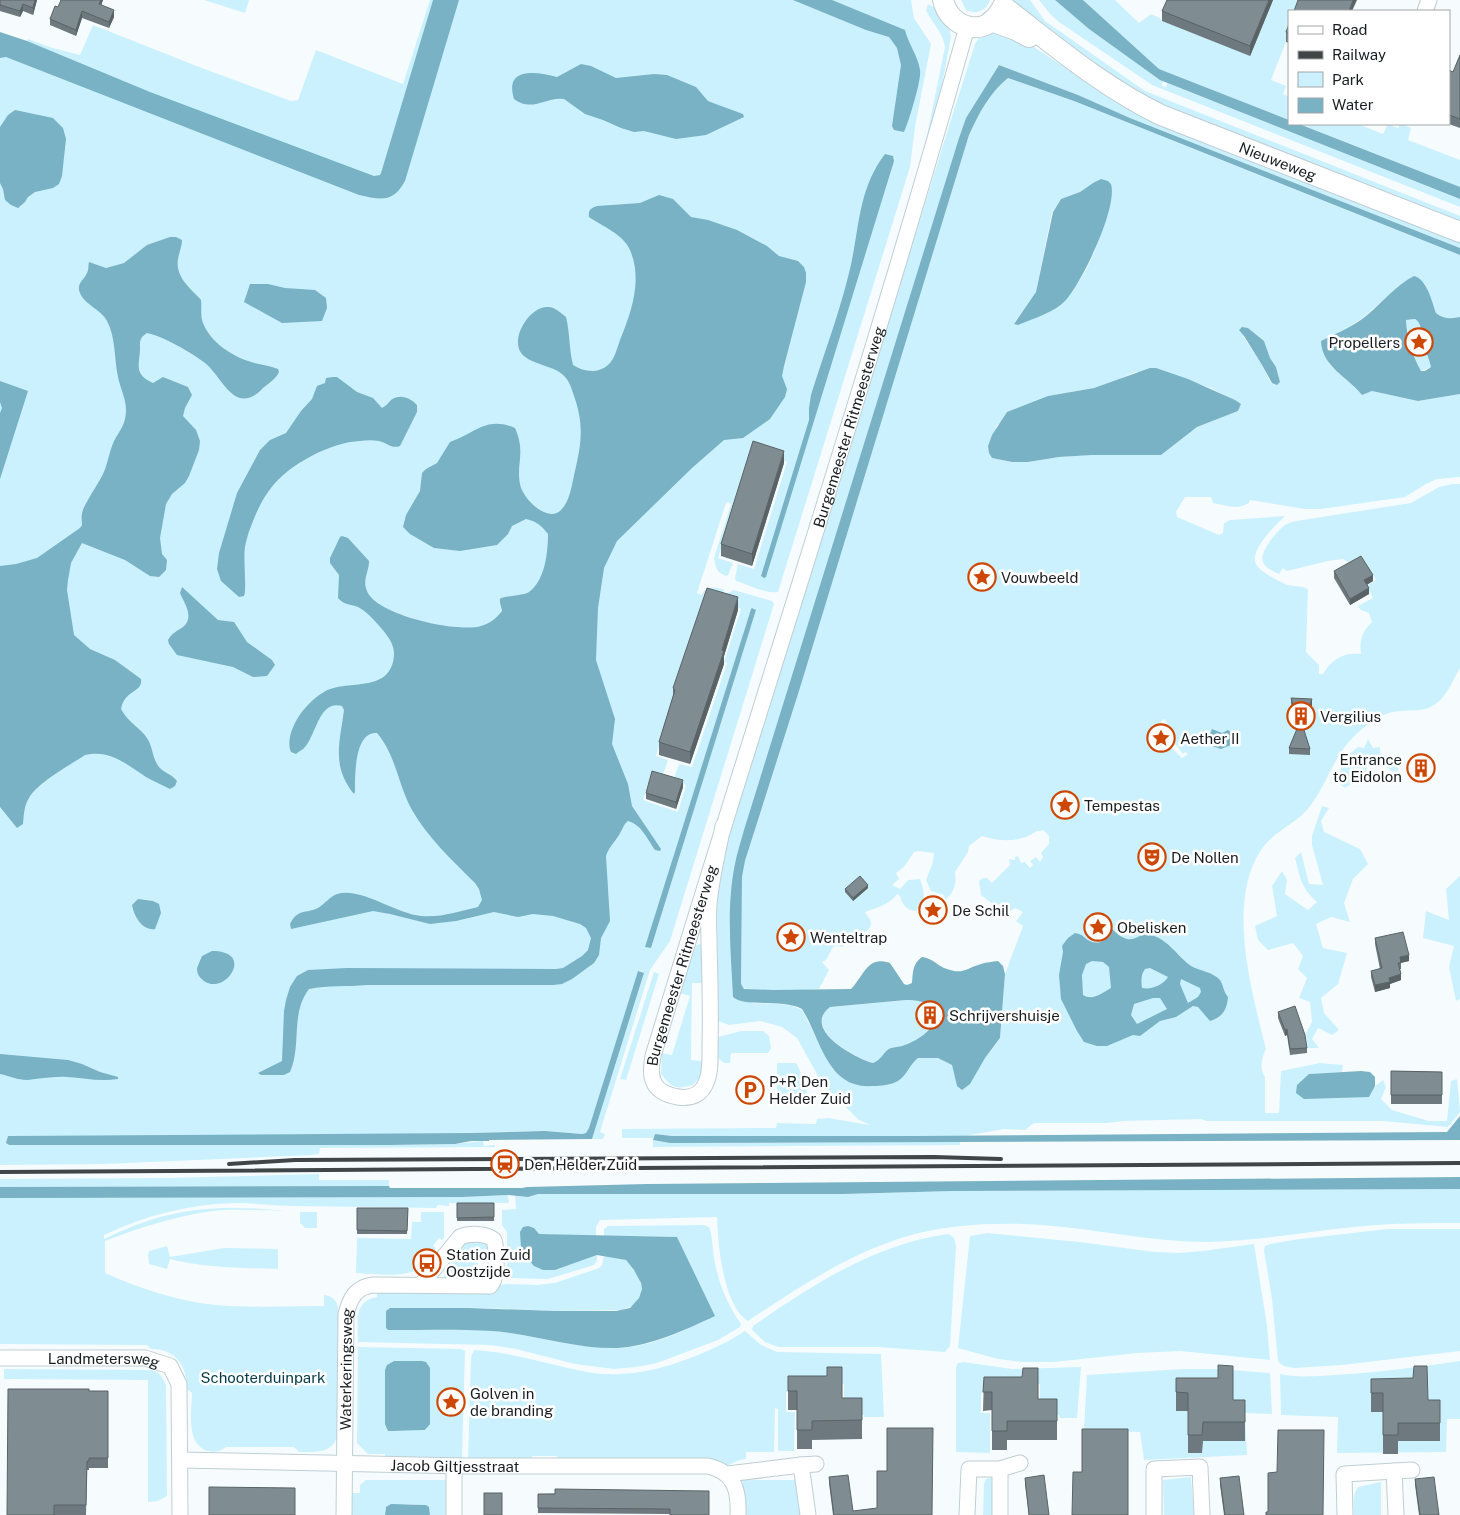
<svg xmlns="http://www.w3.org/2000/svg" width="1460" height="1515" viewBox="0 0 1460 1515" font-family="'Public Sans',sans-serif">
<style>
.green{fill:#cbf1fe;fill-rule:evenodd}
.water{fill:#78b2c4;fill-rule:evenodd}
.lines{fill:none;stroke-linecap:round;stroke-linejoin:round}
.street-casing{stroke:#bfced3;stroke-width:17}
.secondary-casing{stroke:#bfced3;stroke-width:22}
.street{stroke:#fff;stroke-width:15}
.secondary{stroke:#fff;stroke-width:20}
.rail{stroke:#404648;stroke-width:4}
.wall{fill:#6d797e}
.shaded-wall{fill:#596366}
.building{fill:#7f8d92;stroke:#596366}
.labels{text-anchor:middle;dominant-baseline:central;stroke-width:5;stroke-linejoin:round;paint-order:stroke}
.street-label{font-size:15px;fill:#181e20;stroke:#fff}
.poi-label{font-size:15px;fill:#181e20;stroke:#fff;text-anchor:start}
.park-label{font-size:15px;fill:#023a47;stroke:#fff}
</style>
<rect width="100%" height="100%" fill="#f6fcfe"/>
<!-- green -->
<g class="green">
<path d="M204 0H249L245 13Z"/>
<path d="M430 0H433L409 82 435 0H911L914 18 931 44 915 127 910 167 778 592C765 594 749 585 736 581L735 578 738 564 754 569 787 462 752 451 718 558 733 563 728 575 726 576C717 573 715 567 714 558L731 504 728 502 726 503 697 593 701 595C706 586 716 586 724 590L721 601 687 648 656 756 668 760 662 778 651 774 643 800 678 812 686 785 673 781 679 764 692 767 727 663 724 662 741 609 725 603 728 593 734 590 772 601 774 604 670 941 650 970 600 1132 605 1134 603 1139H592L644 974 640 971 638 972 589 1128 586 1133 582 1134 545 1131 6 1143 9 1145H388L455 1144 483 1141 484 1146 495 1145V1147L320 1148 319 1154 311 1155 104 1164 0 1165V34L27 41 28 39 53 48 80 55 93 25 194 65 291 101 298 100 316 50 403 84ZM753 608 756 610 651 948 646 947 675 859 673 858 751 609Z"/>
<path d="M961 0H990C986 11 977 15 966 10Z"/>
<path d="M1012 0H1030L1045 21 1145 91 1460 216V224L1138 96 1015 6Z"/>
<path d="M1039 0H1055L1089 29 1163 81 1162 86 1166 87 1167 83 1460 199V207L1152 85 1059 22 1050 14Z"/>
<path d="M1083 0H1115L1139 23 1151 14 1160 18 1162 21 1250 55 1273 0H1302L1298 11H1289V34L1271 80 1286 86 1283 94 1289 97V120L1159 69Z"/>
<path d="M928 4 937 9 949 25 951 37 937 111 922 160 945 47C943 32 932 23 926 10Z"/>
<path d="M990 30 1017 36 1121 104 1460 240V248L1130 118 1078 95 999 65 966 118 959 138 739 849C726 897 732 948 733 997 748 1009 782 998 802 1010L833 1070H908L911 1064 918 1058H938L952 1065 957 1086 985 1058 1000 1039 1005 974 1023 926 1016 921 1023 912 1015 908 1010 911 1004 905 993 904 981 895 979 881 983 878H987L992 883 1010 865 1009 859 1015 860V857L1018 856 1021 863 1025 862 1030 868 1033 865 1030 861 1036 857 1040 862 1043 857 1041 853 1049 844V836L1043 830 1040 831H1037C1019 843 1002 842 982 836L969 846 968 852 955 872C957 881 954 895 945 899L944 895 931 891 926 880 933 862 934 853 918 851 914 852 904 867 896 873 899 879 892 885 900 889 908 880 920 879C925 893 926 900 916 911 907 911 902 904 900 896L897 894C891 904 876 908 865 912 867 915 871 920 871 923 871 935 851 935 843 939L846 942 845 945 842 947 837 946 833 947 826 960 822 962 829 970 819 989C798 990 767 993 747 989 743 988 744 988 741 985L742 877 745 862 799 691 969 135C978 115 990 92 1008 78L1074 101 1460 255V317C1451 319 1443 319 1436 313L1424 283 1402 284 1365 316 1349 327 1321 341 1329 364 1356 388 1362 395 1372 391 1418 401 1460 394V477L1437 479 1426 484 1405 497 1321 509H1305L1250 500 1249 503C1237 510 1227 506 1213 503L1211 497H1185L1176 512 1177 517 1219 535 1223 533 1224 523 1230 520 1285 516C1276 525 1249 550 1256 564 1259 571 1278 581 1285 584 1292 587 1300 585 1308 589L1306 652 1319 665V674H1323C1332 659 1343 652 1361 654 1359 640 1362 632 1372 622L1369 613 1361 610 1358 606 1373 598 1367 586 1376 580 1362 560 1353 565 1343 559 1328 561 1287 571 1283 568 1279 574C1273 571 1265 568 1263 562 1259 552 1277 531 1285 525 1288 523 1292 522 1296 521L1411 503 1439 487 1452 484H1460V668C1453 680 1446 698 1434 705 1423 713 1406 709 1393 712 1385 714 1376 718 1370 723 1336 747 1334 770 1313 802 1299 824 1275 829 1261 850 1226 903 1252 992 1266 1049 1262 1057 1259 1069 1265 1077V1113H1279L1281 1071 1320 1063 1343 1065 1342 1072 1309 1074 1369 1097 1375 1086 1383 1080 1386 1087 1381 1099 1392 1110 1429 1121H1447L1451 1081 1457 1079 1460 1112 1448 1127 1383 1121H1206L1201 1119 1123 1121 1107 1123H1034L1025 1130 1004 1129 965 1136H672L655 1134 653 1138H622V1129L776 1128 777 1123 816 1124 817 1119 828 1118 870 1125 859 1120 823 1085 797 1038 782 1027 760 1021 729 1025 718 1021 717 898 719 879 726 844 954 110 975 44 980 36ZM1093 183 1111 198C1101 238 1088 282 1054 309 1044 317 1026 320 1014 323L1036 292 1052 212 1061 199 1080 192ZM1248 328 1264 341 1270 359 1276 367 1280 382 1278 384 1271 383 1262 365 1243 336ZM1135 372 1173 375 1211 388 1241 404 1238 411 1197 427 1161 455H1092L1059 457 1028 462H1012L992 458 989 453 988 446 997 425 1048 396 1094 388 1113 382ZM1165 719 1174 742 1183 754 1185 752 1188 754 1182 758 1172 748 1171 744 1154 750 1148 733 1163 727 1161 721Z"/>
<path d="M1299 124H1358L1383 134 1388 124 1398 128 1400 124H1405L1404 125 1411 128 1408 140 1460 160V187Z"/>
<path d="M1415 319C1423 324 1420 334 1423 342 1425 350 1429 359 1431 367L1421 371C1412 355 1408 338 1406 320Z"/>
<path d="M1368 739 1373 748 1380 747V754L1398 757V776L1378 760 1368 761 1366 775 1345 788 1336 781 1346 757 1358 747 1364 748Z"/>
<path d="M1322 806 1329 808 1321 821 1324 832 1360 849 1368 864 1353 879 1344 903 1350 922 1331 917 1316 924 1323 948 1347 953 1338 984 1321 998 1324 1013 1339 1030 1332 1035 1318 1028 1312 1039 1319 1048H1308L1306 1033 1312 1022 1310 1002 1299 998 1307 978 1298 969 1303 956 1293 943 1268 950 1258 940 1255 926 1277 916 1272 886 1282 871 1287 880 1285 894 1308 910 1317 902C1301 888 1300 877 1295 858L1301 852 1309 884 1323 885 1312 845V836Z"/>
<path d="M1460 876V999L1456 1001 1449 967 1454 946 1423 938 1426 911 1449 920 1446 889Z"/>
<path d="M700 944 703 948V983H692L691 1060 702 1061 701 1076 693 1085C676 1090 672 1088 661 1074L662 1053 672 1055 690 996 680 993 696 945Z"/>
<path d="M654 972 659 974 626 1080 620 1079Z"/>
<path d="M906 1000C917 1000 931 1002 938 1012 935 1029 918 1041 902 1046 899 1047 894 1047 891 1048 884 1050 883 1059 873 1063 855 1058 802 1029 830 1007Z"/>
<path d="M741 1031H763L769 1036 771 1048 768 1053H731L730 1063H724L718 1058V1037Z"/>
<path d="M777 1063H796C801 1069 807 1094 810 1103L809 1105H777Z"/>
<path d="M653 1140 670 1143 960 1142V1145L653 1147Z"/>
<path d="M319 1174V1180H389V1186L0 1187V1179L167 1178Z"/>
<path d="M1460 1189V1223C1425 1223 1389 1223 1354 1227 1305 1232 1257 1241 1208 1242 1152 1242 1097 1229 1042 1225 1001 1222 955 1224 915 1234 854 1250 799 1287 748 1321 723 1305 718 1245 717 1217L600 1220 596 1227V1236L538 1234 532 1227 543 1270H555L597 1255V1261L594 1265 548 1279 507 1278V1232L502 1225V1210L516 1209 515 1196 528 1197 538 1194H843L953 1191Z"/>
<path d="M93 1192 104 1198 462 1197 508 1195 509 1203H449V1206L438 1205 436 1208C389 1207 341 1207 294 1206 275 1206 256 1203 237 1203 190 1204 146 1215 104 1235V1239C168 1207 216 1204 286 1211 263 1211 235 1208 212 1211 176 1216 139 1228 105 1241V1273C141 1289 177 1301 216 1305 252 1308 288 1306 324 1306V1295C332 1296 337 1300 338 1308V1435C332 1454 316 1452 299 1452L294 1447H226C220 1451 216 1453 208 1451 185 1444 192 1411 192 1393L187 1389C187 1366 176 1349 151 1349L147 1345 0 1344V1193Z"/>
<path d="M300 1212H317V1228H305L300 1223Z"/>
<path d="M421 1212H444V1238L442 1240 439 1238 433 1246 436 1248C431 1255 426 1264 418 1269 405 1278 373 1274 356 1273L357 1238 411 1239 412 1222H421Z"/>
<path d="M704 1225 709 1227C713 1237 712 1247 714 1258 718 1282 727 1304 741 1324L740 1327 718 1340 657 1363 636 1367 614 1369 575 1364 516 1349 490 1345 358 1342C358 1323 353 1301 377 1297V1292L495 1291 500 1285 507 1284 537 1285 555 1283 599 1268 602 1265 604 1255 626 1260 639 1277 642 1289 639 1298 634 1305 622 1310 555 1311 490 1308H390L386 1328 389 1330C423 1330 458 1329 492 1331 533 1334 575 1349 617 1348 651 1347 684 1331 714 1316L677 1237 604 1236V1229L608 1226Z"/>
<path d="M1388 1229H1460V1351L1342 1365 1295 1368C1288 1367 1282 1367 1278 1361L1272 1299 1264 1251 1265 1246 1270 1244 1300 1239Z"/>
<path d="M987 1233 1079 1242 1155 1252 1179 1253 1203 1251 1254 1244 1267 1326 1270 1360 1180 1351 1137 1353 1054 1362H1023L998 1359 958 1348 970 1236Z"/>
<path d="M949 1234 954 1238 956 1246 950 1346 945 1352 878 1347H778L765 1342 752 1330 753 1326C812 1285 877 1243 949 1234Z"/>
<path d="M481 1241 487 1244 489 1249 478 1250V1275H488L483 1279H448L444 1277V1269L464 1243Z"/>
<path d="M167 1246 170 1257 224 1248 278 1249V1269C242 1268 206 1268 170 1259L167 1269 149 1264 148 1255 149 1251Z"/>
<path d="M745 1331 761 1345 777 1352 881 1354 884 1417H864V1415H844V1384L825 1383V1392H786V1412H795L794 1451H778V1409L775 1408 774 1452H746V1459L739 1460 729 1465 558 1459 557 1456H532L531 1459 468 1458 471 1357 474 1350C512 1352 546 1364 582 1371 629 1381 676 1366 718 1346 728 1342 736 1336 745 1331Z"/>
<path d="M358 1347 461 1349 465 1351 462 1459 385 1458V1454H368L357 1443ZM394 1361H422L427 1429 425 1430 392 1431 389 1364Z"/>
<path d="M1460 1361V1419H1447L1446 1452 1337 1453 1338 1417 1281 1415 1280 1374C1298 1378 1316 1376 1334 1375 1376 1373 1418 1367 1460 1361Z"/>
<path d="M963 1362 1012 1369 1081 1367 1077 1418H1060L1059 1415 1040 1416V1384H1035L1020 1393H981V1413H990V1453L956 1452V1367L958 1363Z"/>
<path d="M4 1369 152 1370C160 1373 163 1377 166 1385L167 1496 158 1501 148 1502V1380L4 1379Z"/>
<path d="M1183 1369H1218L1270 1373 1272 1414 1245 1413 1247 1455 1144 1460 1140 1432 1084 1430 1087 1375Z"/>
<path d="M1191 1477 1194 1515H1164L1163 1480Z"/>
<path d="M989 1478H993L996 1515H983L984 1484 986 1479Z"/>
<path d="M366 1480H447L448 1515H430L429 1507 426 1505 406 1504 385 1509V1515H352V1493H360V1485Z"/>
<path d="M743 1480H796L802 1515H745L742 1485Z"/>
<path d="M1381 1482V1515H1354C1354 1505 1352 1495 1358 1487Z"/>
</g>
<!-- water -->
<g class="water">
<path d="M433 0H459L405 181C393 203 381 200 359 195L6 57 0 58V32L27 41 150 92 374 176 380 175 381 173Z"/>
<path d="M793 0H832L905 30C908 43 918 56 920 70 922 79 908 124 904 132L894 130 892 126 901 65 897 48 892 41 889 37 866 30Z"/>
<path d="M1055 0H1083L1159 69 1289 120V124H1299L1460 187V199L1160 80 1089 29Z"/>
<path d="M581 64 591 66 616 78 654 74 667 75 696 87 708 101 713 103 743 114 744 117 706 135 676 139 644 131 634 132 621 128 603 120 585 114 564 99C546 96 533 113 514 99 504 66 537 72 557 77Z"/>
<path d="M999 65 1078 95 1130 118 1460 248V255L1074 101 1008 78C990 92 978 115 969 135L799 691 745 861 742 877 741 984 744 989 773 990 851 989C864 976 867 955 890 963L904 984 907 985 912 983C913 973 912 964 922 957 933 958 937 966 947 969 963 975 967 968 981 964 987 962 992 962 998 961L1003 966 1005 974 1000 1038 985 1058 970 1084 962 1090 957 1086 952 1065 938 1058H918C910 1064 907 1075 898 1081 891 1085 881 1086 872 1086 827 1089 821 1039 802 1009 783 998 745 1008 733 997 731 954 726 907 735 864 737 853 741 841 744 830L959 138 966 118ZM906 1000C917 1000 932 1002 938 1013 935 1029 918 1041 902 1046 899 1047 894 1047 891 1048 884 1050 883 1059 873 1063 855 1058 801 1029 830 1007Z"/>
<path d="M15 110 53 118 63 128 66 139 62 176 59 184 53 188 35 192 28 197 25 202 18 208 11 205 5 200 3 189 0 183V127L8 115Z"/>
<path d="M885 154 893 156 894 161 766 577 764 578 761 576 809 420V408L811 395C823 356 838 317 848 277 860 233 856 192 885 154Z"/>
<path d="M1101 179 1108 181 1111 184C1118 208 1082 282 1066 300 1054 313 1034 318 1018 325L1014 324 1036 292 1053 212 1061 199 1080 192 1093 183Z"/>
<path d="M659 195 673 199 691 217 708 220 737 230 767 246 779 256 798 261 804 267 806 273V282L784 366 782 376 787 389 785 397 770 419 743 438 724 440 692 468 617 541 604 568 598 608 596 660 615 719 612 744 628 784 632 806 661 849 660 851 655 850C648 840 641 824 628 821 623 825 623 829 619 835 614 843 609 847 606 856L610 921 601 938 599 955 594 963 572 979 562 984 553 985H367C347 987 328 985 309 989 290 1014 302 1045 290 1072L284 1075H261L258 1073 282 1061 284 1011 286 1000 290 987 297 976 308 970 347 968 556 969 563 968 582 956 588 950 591 938 586 928 580 924 553 916 533 914 518 917 494 912 456 921 430 924 390 914 373 911 291 929 290 924C298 908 306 914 318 908 325 904 329 897 337 894 361 887 396 914 421 916 440 918 460 911 478 907L482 900 479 889 475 883C452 860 428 838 412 810 398 785 396 755 377 733 354 731 355 777 355 792L354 794C331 766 340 742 344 710L342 706C319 700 317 733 305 747 303 750 299 751 296 754L291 752C287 743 291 731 295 723 301 711 312 699 324 692 346 679 385 693 393 662 395 654 394 647 390 640 385 631 367 611 358 607 350 604 344 605 338 598L339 575 330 563V558L340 537 342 536 348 538 369 561C369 572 362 580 367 591 376 615 457 633 481 626 489 624 497 618 502 611 502 608 499 602 500 599 502 596 523 596 529 592 545 581 548 552 548 534 542 526 536 521 526 519L512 526 508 534 497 545 460 551 434 548 410 534 403 527 406 515 420 491 422 473 426 469 437 463 450 442C476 433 486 416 515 428 526 453 516 462 520 484 522 498 548 524 561 510 570 501 572 484 575 471 582 441 584 423 573 393 571 386 568 379 562 374 549 363 518 364 518 343 517 329 532 307 547 307 554 306 561 313 566 317 570 333 569 349 573 365 584 372 598 374 608 365 615 359 617 348 620 340 631 313 643 280 630 250 623 234 602 226 589 217 588 210 591 208 597 206L640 203Z"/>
<path d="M170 237H176L182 240C182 246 179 253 178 259 175 277 190 288 201 300 202 307 200 316 203 323 211 343 232 356 251 362 260 365 269 365 278 369L279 372C276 379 269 383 263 388 235 418 222 376 205 363 192 353 163 336 147 333 139 338 140 342 140 350 139 365 134 375 153 383L163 377 188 387 192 395 185 408 183 416 196 430 200 441 199 450 189 476 185 483 172 494 166 504 160 538 162 554 167 560 166 570 159 577 150 576 125 560 82 543 71 563 68 580 67 590 74 635 90 649 115 660 141 679C143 693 125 689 121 709 129 724 140 727 147 738 153 747 152 758 159 767 164 773 172 774 177 781L175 786 170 789C162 785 153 781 146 777 126 764 110 749 85 755 70 765 37 783 29 798 24 806 24 814 23 824L17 828 0 807V566L16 564 37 558 80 528 82 525C82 521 81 517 82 514 82 507 99 483 103 474 108 463 109 452 114 441 120 430 126 424 126 410 126 398 120 388 118 377 114 358 116 338 107 321 101 309 82 304 79 290 78 282 84 280 87 273 89 270 88 266 89 262L106 268 117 265 124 263 147 245Z"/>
<path d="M1414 276C1427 279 1432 302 1436 313 1443 319 1451 319 1460 317V394L1418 401 1372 391 1362 395C1347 376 1322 367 1321 341 1337 333 1352 327 1366 316 1382 303 1396 285 1414 276ZM1415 319C1423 324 1420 334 1423 342 1425 350 1429 358 1431 367L1425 371H1421C1412 355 1407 338 1406 320Z"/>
<path d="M250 284H268L285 288 315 290 326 298 327 308 322 321 282 323 244 302Z"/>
<path d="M1242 327 1248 328 1264 341 1270 358 1276 367 1280 382 1277 385 1272 383 1262 365 1244 336 1239 330Z"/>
<path d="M1150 368H1156L1188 379 1235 400 1241 404 1238 411 1197 427 1161 455H1092L1059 457 1028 462H1012L992 458 989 453 988 446 992 435 1007 412 1048 396 1094 388Z"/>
<path d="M333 377H337L357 392 373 398 382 408C386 406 388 403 391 400 400 393 411 398 417 405V412L400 446C392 449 387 443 379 441 373 440 366 440 360 441 331 442 288 465 271 488 262 499 255 515 250 529 248 534 246 541 245 547 243 558 247 590 244 596L239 597 221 581 217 569 219 553 237 493 260 450 270 440 286 433 301 411 312 399 317 386 325 383 326 378Z"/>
<path d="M0 381 28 391 0 479V413L2 408 0 402Z"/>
<path d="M182 587 218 620 234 622 247 642 272 660 275 665 267 676 253 677 233 667 177 655 169 644 168 640C172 633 177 631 183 627 195 617 184 603 180 593Z"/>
<path d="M752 608 756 610 651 948 645 947 751 609Z"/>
<path d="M1212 729 1222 733 1228 730 1232 733 1234 739 1231 745 1221 749 1212 746 1208 739Z"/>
<path d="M138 899 153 901 159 904 161 913 155 929C142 931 134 916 132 905Z"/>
<path d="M1112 929C1134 951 1137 930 1151 935 1169 940 1177 956 1191 966 1200 971 1213 972 1220 980 1223 984 1223 991 1228 997 1227 1009 1223 1017 1210 1021L1198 1007 1193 1006 1176 1017 1160 1021 1140 1036 1133 1035 1107 1046H1097L1084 1042 1077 1031 1061 999 1059 975 1063 952 1062 946 1068 938 1075 933C1085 935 1083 938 1090 941 1099 946 1111 939 1112 929ZM1092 961 1103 962 1109 967 1111 988C1102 993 1093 1001 1083 995L1082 975 1086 964ZM1150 968 1168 977C1163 985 1152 990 1142 988 1141 981 1141 974 1145 969ZM1181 979 1200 988 1201 992 1198 997 1188 1003 1180 984ZM1153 998H1160L1167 1009 1137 1024 1131 1015 1134 1004Z"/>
<path d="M212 951C256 951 225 996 204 981 199 977 197 974 197 968L202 956Z"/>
<path d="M638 971 644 973 592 1139 489 1140V1141H471L455 1144 388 1145H9L6 1143 8 1136 468 1133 545 1131 582 1134 586 1133 589 1128Z"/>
<path d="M0 1054 68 1060 82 1064 100 1072 118 1077V1079C100 1082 84 1078 67 1077 53 1076 40 1079 27 1080 18 1080 9 1076 0 1074Z"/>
<path d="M1361 1071 1370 1072 1375 1077V1086L1369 1097 1304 1099 1296 1093 1297 1085 1309 1074Z"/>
<path d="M1460 1116V1140L670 1143 653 1140 655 1134 672 1136H917L1447 1132Z"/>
<path d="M1460 1177V1189L953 1191 843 1194H538L528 1197 508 1195 462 1197 0 1198V1187L389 1186 390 1188H522L527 1187 647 1184Z"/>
<path d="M528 1226 534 1228 539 1234 677 1237 715 1316C685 1330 651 1346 617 1348 575 1349 534 1334 492 1331 458 1329 423 1330 388 1330L386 1328V1311L390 1308H469L555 1311H616L630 1308 639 1298 642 1289 641 1283 634 1270 626 1260 597 1255 555 1270H543L534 1266 527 1258 521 1248 520 1232 523 1227Z"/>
<path d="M394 1361H422L426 1362 430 1368V1424L425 1430 392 1431H388L385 1424V1370L387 1365Z"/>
<path d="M391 1504 426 1505 429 1507 430 1515H385L386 1507Z"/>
</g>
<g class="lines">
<!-- street casing -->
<g class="street-casing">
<g id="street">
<path d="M1425 11 1429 0"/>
<path id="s1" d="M723 826C718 852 711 879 709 905 708 917 709 931 709 943 710 977 711 1012 710 1046 710 1058 711 1072 706 1083 701 1095 691 1099 678 1097 654 1093 648 1080 653 1056 757 713 870 372 967 27"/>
<path id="s2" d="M0 1358H145L170 1366 179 1384 180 1515"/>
<path id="s3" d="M180 1460 465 1466H708C735 1472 739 1491 738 1515"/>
<path d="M454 1466V1515"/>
<path d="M1394 1471 1396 1515"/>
<path d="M728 1474 801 1465"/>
<path id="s4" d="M344 1515 346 1314C350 1298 356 1287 373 1285L490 1286C498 1279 497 1251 494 1240 486 1233 470 1233 460 1237L421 1285"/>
<path d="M808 1515 801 1465 816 1464"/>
<path d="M967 1515 969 1469H1000L1020 1463"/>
<path d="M1000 1515V1469"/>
<path d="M1154 1515V1469L1200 1467 1202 1515"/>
<path d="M1345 1515 1344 1474 1412 1470"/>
</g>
</g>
<!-- secondary casing -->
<g class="secondary-casing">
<g id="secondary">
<path d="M943 0C949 28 985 39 1000 11"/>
<path id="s5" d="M1003 6C1054 45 1103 87 1161 115L1460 232"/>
<path d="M991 21 1016 30 1029 37"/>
</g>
</g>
<!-- street -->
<use href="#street" class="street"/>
<!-- secondary -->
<use href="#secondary" class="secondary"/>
<!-- rail -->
<g class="rail">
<path d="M229 1164 295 1160 934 1157 1001 1159"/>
<path d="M0 1172 1460 1163"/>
</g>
</g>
<!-- wall -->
<g class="wall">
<path d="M0 0H37L33 15 23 11 20 17 0 11Z"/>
<path d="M61 0H103L101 5 114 17 109 28 82 18 76 36 50 25V19L58 7Z"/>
<path d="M1167 0H1273L1250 56 1162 21V11Z"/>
<path d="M1289 24V43L1286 42V32Z"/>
<path d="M1460 55V128L1449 124V70L1453 72Z"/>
<path d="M784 463 752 566 721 556V544Z"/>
<path d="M1334 571 1373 581 1367 585 1369 594 1350 605 1334 578Z"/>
<path d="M738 610 724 656V664L690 764 659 755V742L673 696V688Z"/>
<path d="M1291 698 1312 705 1303 727 1310 749V755L1289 754V748L1298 727 1291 704Z"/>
<path d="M683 787 676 809 646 799V793Z"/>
<path d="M868 888 853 901 845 892V889Z"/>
<path d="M1375 938 1409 961 1401 963V969H1400L1401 980 1390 984V988L1375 992 1371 977V971L1380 969 1375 944Z"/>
<path d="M1278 1012 1307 1048V1053L1290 1055 1287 1035 1285 1036 1278 1018Z"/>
<path d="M1391 1071 1442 1072V1104H1391Z"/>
<rect x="457" y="1203" width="37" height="18"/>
<path d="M357 1208H408L407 1234H357Z"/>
<path d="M788 1376 842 1398H862V1439L812 1440V1449H797V1410H788Z"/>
<path d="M984 1377 1038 1399H1057V1440H1007V1450H992V1410L983 1411Z"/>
<path d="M1176 1378 1233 1400H1245V1441H1203L1202 1453H1188V1411H1176Z"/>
<path d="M1371 1379 1428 1400H1440V1441H1398V1454H1383V1412H1371Z"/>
<path d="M89 1391H108V1468H89V1470H87L86 1515H7Z"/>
<path d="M829 1477 853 1511 932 1515H833L829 1483Z"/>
<path d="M1025 1478 1049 1515H1029L1025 1484Z"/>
<path d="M1220 1478 1244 1515H1224L1220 1485Z"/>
<path d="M1415 1479 1439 1515H1419L1415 1485Z"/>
<path d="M709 1491 670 1514 538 1513V1494Z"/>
</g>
<!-- shaded-wall -->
<g class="shaded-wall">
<path d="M35 0H37L33 15V8Z"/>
<path d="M101 0H103L99 11V4Z"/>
<path d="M1269 0H1273L1250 56V46Z"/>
<path d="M1353 0H1357L1352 11H1349Z"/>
<path d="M23 4V11L20 17V11Z"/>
<path d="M114 10V17L109 28V22Z"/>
<path d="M82 11V18L76 36V30Z"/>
<path d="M784 451V463L752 566V554Z"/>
<path d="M1373 575V581L1364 586V580Z"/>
<path d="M1369 588V594L1350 605V599Z"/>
<path d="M738 597V610L724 656V664L690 764V752Z"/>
<path d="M1312 699V705L1302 730V724Z"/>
<path d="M683 780V787L676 809V802Z"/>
<path d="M868 885V888L853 901V898Z"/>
<path d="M1409 955V961L1400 963V957Z"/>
<path d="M1401 974V980L1390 984V988L1375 992V985L1389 978Z"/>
<path d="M1287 1029V1035L1285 1036V1030Z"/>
</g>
<!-- building -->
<g class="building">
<path d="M0 0H35L33 8 23 4 20 11 0 5Z"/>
<path d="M61 0H101L99 4 114 10 109 22 82 11 76 30 50 19 55 6 58 7Z"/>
<path d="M1167 0H1269L1250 46 1162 11Z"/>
<path d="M1298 0H1353L1349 11H1294Z"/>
<path d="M1289 24V34L1286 32Z"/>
<path d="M1460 55V119L1449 115V70L1453 72Z"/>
<path d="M753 441 784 451 752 554 721 544Z"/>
<path d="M1361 556 1373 575 1364 580 1369 588 1350 599 1334 571Z"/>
<path d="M707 588 738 597 722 650 724 651 690 752 659 742 675 690 673 688Z"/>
<path d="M1291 698 1312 699 1302 724 1310 749 1289 748 1299 724Z"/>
<path d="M652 771 683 780 676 802 646 793Z"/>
<path d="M860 876 868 885 853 898 845 889Z"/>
<path d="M1403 932 1409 955 1400 957 1401 963H1398L1401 974 1389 978 1390 982 1375 985 1371 971 1382 968 1375 938Z"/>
<path d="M1295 1006 1305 1035 1307 1048 1290 1049 1287 1029 1285 1030 1278 1012Z"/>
<path d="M1391 1071 1442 1072V1095H1391Z"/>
<path d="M457 1203H494V1217L457 1218Z"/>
<path d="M357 1208H408L407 1231 357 1230Z"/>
<path d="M1218 1365 1233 1366V1400H1245V1422H1203L1202 1435H1188V1393L1176 1392V1378H1218Z"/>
<path d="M1414 1366H1427L1428 1400H1440V1423H1398V1435H1383V1393H1371V1379L1413 1378Z"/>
<path d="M827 1367H842V1398H862V1420L812 1421V1430H797V1391H788V1376H827Z"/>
<path d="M1023 1368H1038V1399H1057V1421H1007V1431H992V1392H983L984 1377H1022Z"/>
<path d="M8 1389H89V1391H108V1458H89V1461H87L86 1505H54V1515H7Z"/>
<path d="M887 1428H933L932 1515H834L829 1477 848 1475 853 1511 877 1508V1471H887Z"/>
<path d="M1082 1429H1128V1515H1072L1073 1472H1082Z"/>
<path d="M1278 1430H1324L1323 1515H1266V1512H1268V1473L1277 1472Z"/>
<path d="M1044 1475 1049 1515H1029L1025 1478Z"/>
<path d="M1239 1476 1244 1515H1225L1220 1478Z"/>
<path d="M1434 1477 1439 1515H1420L1415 1479Z"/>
<path d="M209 1487 295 1488V1515H209Z"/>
<path d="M555 1489 709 1491V1515H670V1509L538 1508V1494H555Z"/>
<rect x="484" y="1493" width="18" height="22"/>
</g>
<!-- icons -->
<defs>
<g id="sight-ring" transform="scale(1.4375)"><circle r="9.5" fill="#fff" stroke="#cd4702" stroke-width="1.5"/><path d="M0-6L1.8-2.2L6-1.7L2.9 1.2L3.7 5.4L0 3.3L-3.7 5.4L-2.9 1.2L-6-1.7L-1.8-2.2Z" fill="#cd4702"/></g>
<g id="building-ring" transform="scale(1.4375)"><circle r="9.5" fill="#fff" stroke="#cd4702" stroke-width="1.5"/><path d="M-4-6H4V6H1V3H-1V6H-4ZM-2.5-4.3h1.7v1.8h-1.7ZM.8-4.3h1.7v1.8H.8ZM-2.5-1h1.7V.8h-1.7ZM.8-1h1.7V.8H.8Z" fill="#cd4702"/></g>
<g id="theatre-ring" transform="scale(1.4375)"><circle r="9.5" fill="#fff" stroke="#cd4702" stroke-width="1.5"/><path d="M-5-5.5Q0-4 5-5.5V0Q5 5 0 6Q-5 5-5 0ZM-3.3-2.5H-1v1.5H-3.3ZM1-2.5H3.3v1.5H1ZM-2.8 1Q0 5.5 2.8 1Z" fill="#cd4702"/></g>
<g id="parking-ring" transform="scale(1.4375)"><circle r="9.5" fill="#fff" stroke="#cd4702" stroke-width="1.5"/><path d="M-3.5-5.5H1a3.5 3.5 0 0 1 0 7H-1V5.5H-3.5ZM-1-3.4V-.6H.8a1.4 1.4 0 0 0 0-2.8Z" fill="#cd4702"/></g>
<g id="station-ring" transform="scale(1.4375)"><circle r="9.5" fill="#fff" stroke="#cd4702" stroke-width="1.5"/><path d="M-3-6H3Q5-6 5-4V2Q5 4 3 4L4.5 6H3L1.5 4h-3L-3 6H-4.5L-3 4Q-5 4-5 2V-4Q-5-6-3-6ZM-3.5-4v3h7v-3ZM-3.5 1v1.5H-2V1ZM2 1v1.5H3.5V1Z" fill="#cd4702"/></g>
<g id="bus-ring" transform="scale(1.4375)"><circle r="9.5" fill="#fff" stroke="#cd4702" stroke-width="1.5"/><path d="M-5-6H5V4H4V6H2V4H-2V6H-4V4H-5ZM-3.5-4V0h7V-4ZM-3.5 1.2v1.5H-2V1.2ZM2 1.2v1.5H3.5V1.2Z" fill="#cd4702"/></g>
</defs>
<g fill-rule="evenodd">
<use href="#sight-ring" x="1419" y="342"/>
<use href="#sight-ring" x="982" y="577"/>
<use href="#building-ring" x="1301" y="716"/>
<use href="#sight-ring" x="1161" y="738"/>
<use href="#building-ring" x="1421" y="768"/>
<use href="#sight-ring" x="1065" y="805"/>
<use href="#theatre-ring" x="1152" y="857"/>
<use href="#sight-ring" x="933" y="910"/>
<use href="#sight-ring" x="1098" y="927"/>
<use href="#sight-ring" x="791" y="937"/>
<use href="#building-ring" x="930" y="1015"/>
<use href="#parking-ring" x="750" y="1090"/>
<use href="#station-ring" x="505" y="1164"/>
<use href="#bus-ring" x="427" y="1263"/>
<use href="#sight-ring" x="451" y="1402"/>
</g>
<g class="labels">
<!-- street labels -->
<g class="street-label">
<text stroke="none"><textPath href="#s5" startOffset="318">Nieuweweg</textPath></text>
<text stroke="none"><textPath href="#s1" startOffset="1008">Burgemeester Ritmeesterweg</textPath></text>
<text stroke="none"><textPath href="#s1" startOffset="444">Burgemeester Ritmeesterweg</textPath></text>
<text stroke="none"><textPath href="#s2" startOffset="104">Landmetersweg</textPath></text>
<text stroke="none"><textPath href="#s4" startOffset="146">Waterkeringsweg</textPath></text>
<text stroke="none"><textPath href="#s3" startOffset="275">Jacob Giltjesstraat</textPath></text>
</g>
<!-- poi labels -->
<g class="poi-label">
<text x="1400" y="342" text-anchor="end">Propellers</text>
<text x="1001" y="577">Vouwbeeld</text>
<text x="1320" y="716">Vergilius</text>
<text x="1180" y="738">Aether II</text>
<text x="1402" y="759" text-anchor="end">Entrance<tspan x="1402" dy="17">to Eidolon</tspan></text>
<text x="1084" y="805">Tempestas</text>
<text x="1171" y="857">De Nollen</text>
<text x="952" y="910">De Schil</text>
<text x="1117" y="927">Obelisken</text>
<text x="810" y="937">Wenteltrap</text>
<text x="949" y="1015">Schrijvershuisje</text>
<text x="769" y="1081">P+R Den<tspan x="769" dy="17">Helder Zuid</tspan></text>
<text x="524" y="1164">Den Helder Zuid</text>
<text x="446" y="1254">Station Zuid<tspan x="446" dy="17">Oostzijde</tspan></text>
<text x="470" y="1393">Golven in<tspan x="470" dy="17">de branding</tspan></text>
</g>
<!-- park labels -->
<g class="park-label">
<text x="263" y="1377">Schooterduinpark</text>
</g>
</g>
<!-- legend -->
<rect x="1288" y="10" width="162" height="115" fill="#ffffff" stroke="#a3a5a6"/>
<rect x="1298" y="26" width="25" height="8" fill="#ffffff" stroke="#a3a5a6"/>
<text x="1332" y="35" font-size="15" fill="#181e20">Road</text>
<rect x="1298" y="51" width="25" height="8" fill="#404648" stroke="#a3a5a6"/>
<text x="1332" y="60" font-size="15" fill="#181e20">Railway</text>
<rect x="1298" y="72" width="25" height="15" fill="#cbf1fe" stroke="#a3a5a6"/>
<text x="1332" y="85" font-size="15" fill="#181e20">Park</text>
<rect x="1298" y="98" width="25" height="15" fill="#78b2c4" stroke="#a3a5a6"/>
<text x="1332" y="110" font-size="15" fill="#181e20">Water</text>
</svg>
